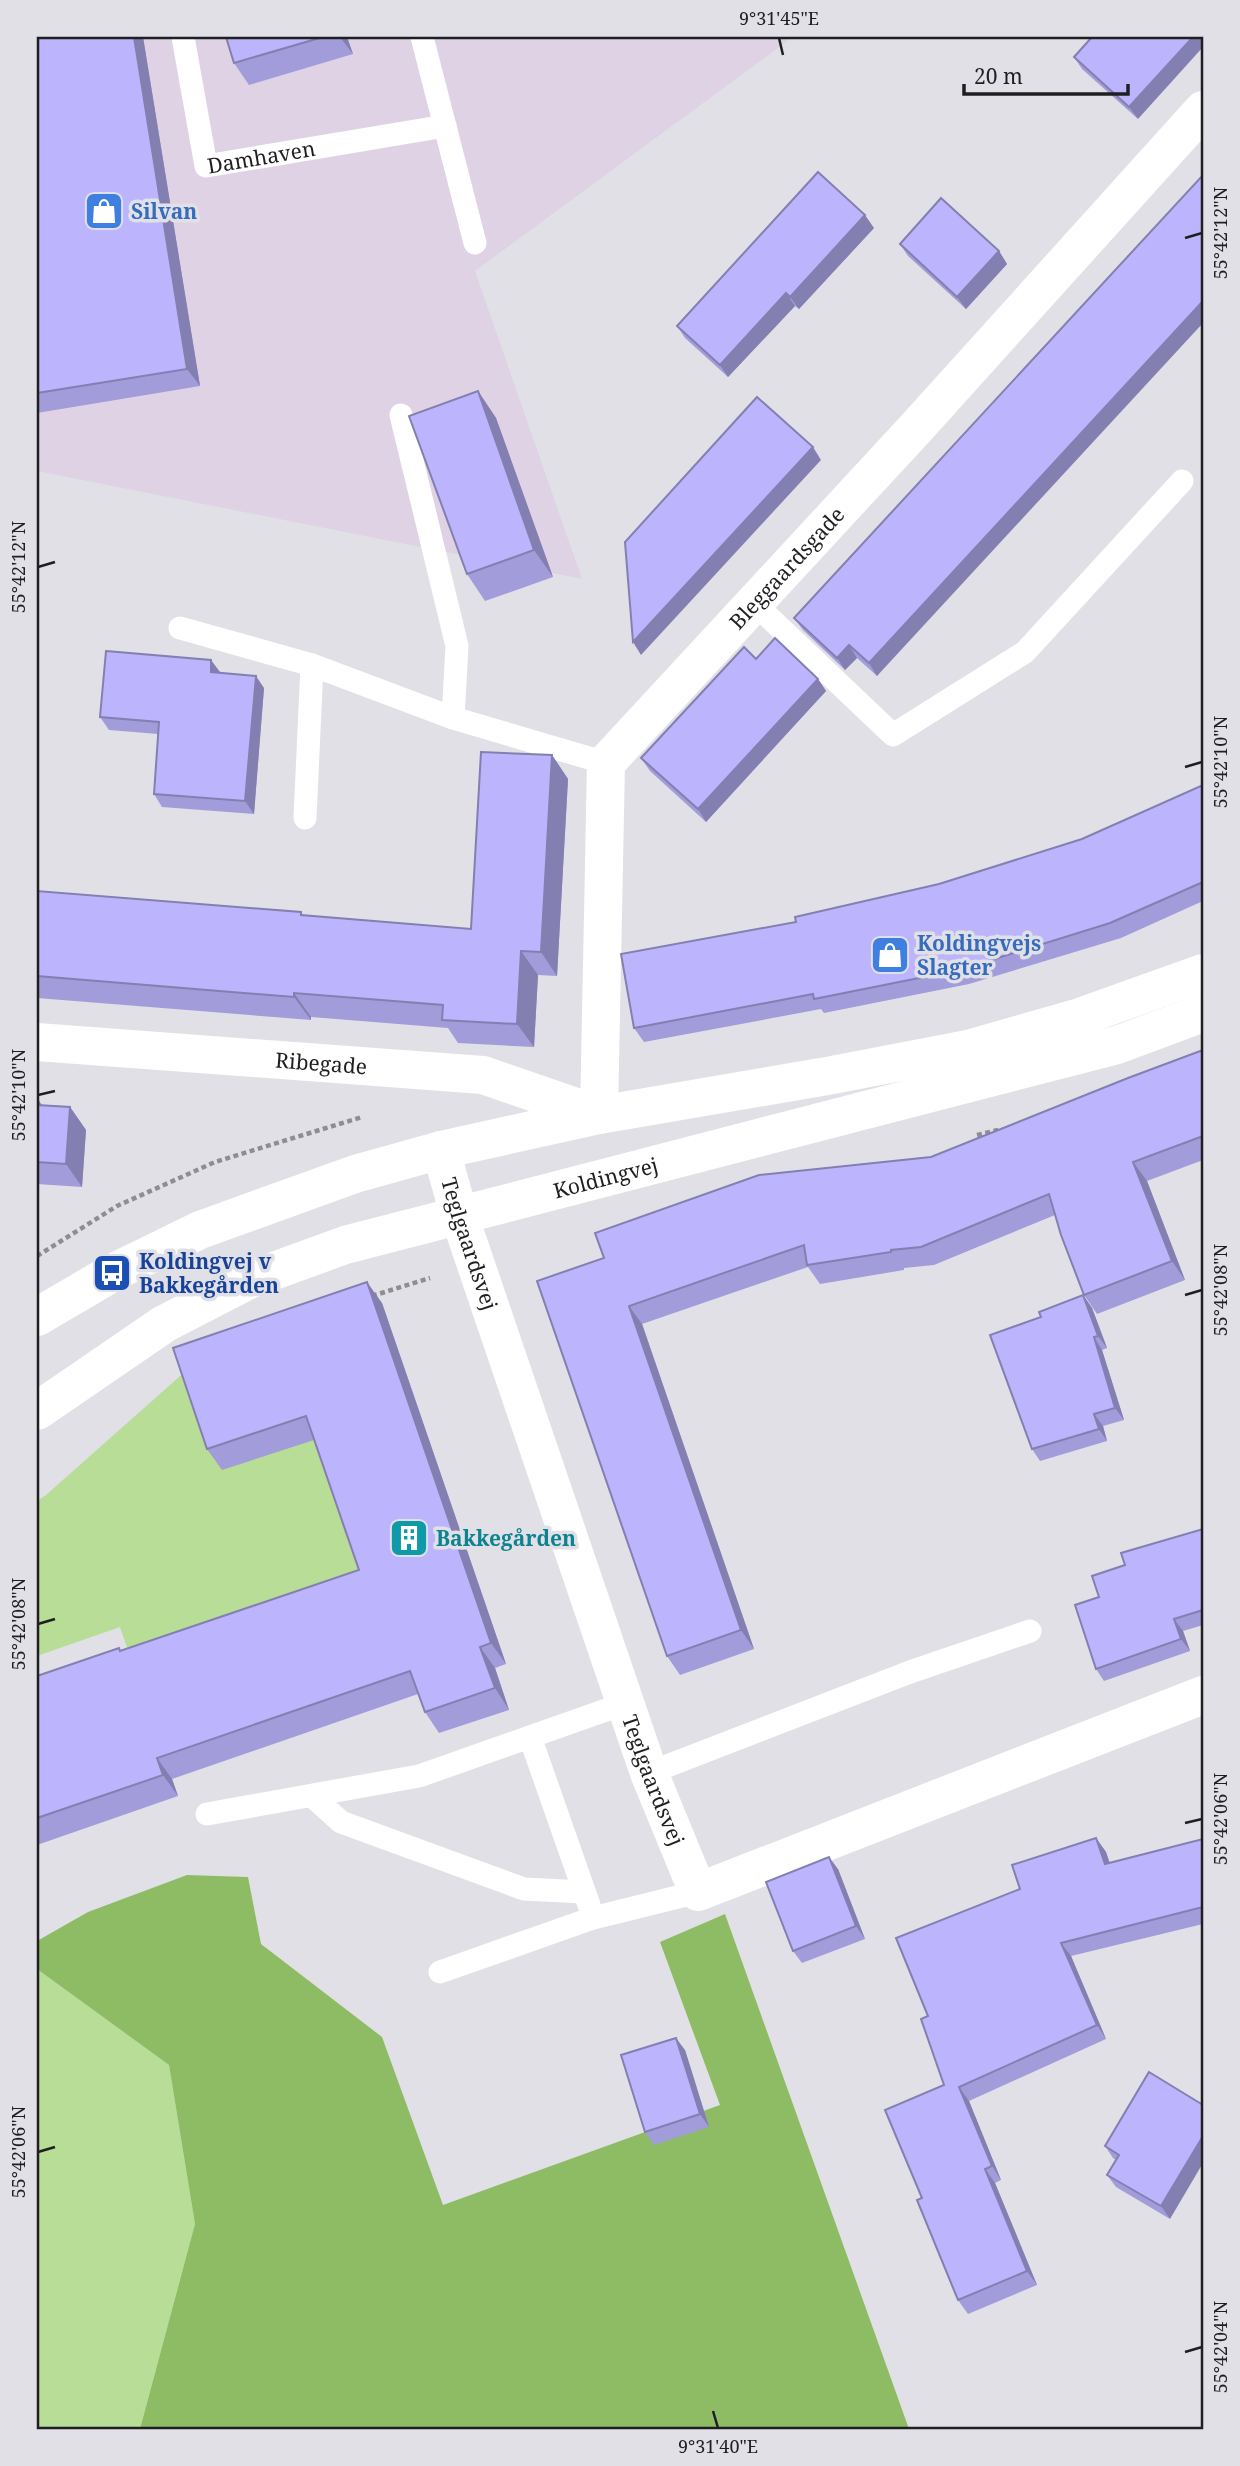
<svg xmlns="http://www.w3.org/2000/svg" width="1240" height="2466" viewBox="0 0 1240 2466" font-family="'Noto Serif',serif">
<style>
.industrial{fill:#dfd2e5}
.green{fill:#b7dd96}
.forest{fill:#8ebc64}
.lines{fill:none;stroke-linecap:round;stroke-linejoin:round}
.path{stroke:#8d8d92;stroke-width:4.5;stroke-dasharray:5 3.5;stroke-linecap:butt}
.lane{stroke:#fff;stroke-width:23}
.street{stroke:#fff;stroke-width:38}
.secondary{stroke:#fff;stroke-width:38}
.wall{fill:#a29cda}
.shaded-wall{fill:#847fb1}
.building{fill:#bcb5fd;stroke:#847fb1;stroke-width:2}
.ticks{fill:none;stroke:#1f1f22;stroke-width:2.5}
.labels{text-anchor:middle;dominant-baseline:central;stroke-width:7;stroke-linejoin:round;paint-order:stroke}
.street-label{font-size:21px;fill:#1f1f22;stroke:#e1e0e7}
.shop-label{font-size:21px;font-weight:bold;fill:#366cbe;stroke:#e1e0e7;text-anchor:start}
.transit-label{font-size:21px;font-weight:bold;fill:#164399;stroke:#e1e0e7;text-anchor:start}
.culture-label{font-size:21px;font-weight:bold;fill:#0d838f;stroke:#e1e0e7;text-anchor:start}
.neatline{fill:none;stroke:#1f1f22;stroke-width:2.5}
.ticks-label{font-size:18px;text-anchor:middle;fill:#1f1f22}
</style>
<rect width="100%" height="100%" fill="#e1e0e7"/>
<!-- industrial -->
<path class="industrial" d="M37 37H793L475 271 582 579 37 471Z"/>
<!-- green -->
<g class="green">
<path d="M188 1369 316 1424 378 1605 144 1697 120 1627 37 1656V1501L46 1495Z"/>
<path d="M37 1969 169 2065 195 2224 140 2429H37Z"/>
</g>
<!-- forest -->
<path class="forest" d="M187 1875 248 1877 261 1944 382 2037 443 2205 720 2105 660 1942 725 1914 909 2429H140L195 2224 169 2065 37 1969V1941L88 1912Z"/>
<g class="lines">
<!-- path -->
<g class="path">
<path d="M977 1135 1002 1129"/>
<path d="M37 1256 117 1206 215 1162 362 1117"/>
<path d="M372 1296 430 1278"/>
</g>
<!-- lane -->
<g class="lane">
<path id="s1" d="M183 37 206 166 445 126"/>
<path d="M422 37 475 243"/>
<path d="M401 415 457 646 453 718"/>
<path d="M753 602 893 735 1025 652 1182 481"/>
<path d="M180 628 312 665 453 718 606 763"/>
<path d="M305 818 312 665"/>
<path d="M530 1737 589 1905"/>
<path d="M649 1773 910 1672 1030 1631"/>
<path d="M312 1796 341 1822 524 1889 584 1892"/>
<path d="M207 1814 419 1776 626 1703"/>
<path d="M440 1972 593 1918 698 1892"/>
</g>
<!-- street -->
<g class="street">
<path id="s2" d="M37 1042 483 1075 599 1115 606 763 916 428 1203 110"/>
<path id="s3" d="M441 1150 459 1215 649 1773 698 1892 1203 1695"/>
</g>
<!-- secondary -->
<g class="secondary">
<path d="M37 1317 112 1273 200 1230 355 1174 441 1150 599 1115 827 1076 968 1049 1080 1017 1203 973"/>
<path id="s4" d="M37 1411 164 1324 249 1280 345 1245 1117 1045 1203 1013"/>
</g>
</g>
<!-- wall -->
<g class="wall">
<path d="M37 37H143L200 386 37 413Z"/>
<path d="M226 37H347L353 54 249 85 234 63Z"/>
<path d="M1092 37 1138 119 1082 69 1074 57Z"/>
<path d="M1203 175 877 676 857 658 845 670 803 630 794 618Z"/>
<path d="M874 228 799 309 795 306 728 377 685 338 677 326Z"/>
<path d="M900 244 999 251 1007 264 966 309 908 256Z"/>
<path d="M478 391 496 418 553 577 485 601 467 574Z"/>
<path d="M756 659 818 679 826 691 706 822 650 771 641 758Z"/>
<path d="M220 672 264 688 254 814 162 807 154 794 158 734 109 730 100 717Z"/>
<path d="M552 755 568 779 557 976 538 975 534 1047 458 1043 448 1028 311 1017V1020L37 998V891L301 912 304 916 471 929Z"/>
<path d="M1203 785V901L1121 938 969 984 824 1013 821 1009 644 1042 634 1028 796 922 939 884 1082 839Z"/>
<path d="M1203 1050V1160L1147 1181 1185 1280 1097 1314 1084 1295 1055 1215 934 1265 904 1268V1270L820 1284 808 1267 642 1324 754 1649 680 1675 667 1656 537 1281 931 1157Z"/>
<path d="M37 1098 42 1106 70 1107 86 1130 82 1187 37 1184Z"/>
<path d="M1083 1295 1092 1308 1107 1348 1102 1350 1124 1420 1103 1426 1107 1441 1040 1461 1032 1449 1041 1317Z"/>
<path d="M382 1303 506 1664 495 1668 509 1710 439 1733 425 1712 418 1694 172 1779 178 1796 37 1845V1676L121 1651 359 1570 314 1440 222 1470 207 1449Z"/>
<path d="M1203 1529V1625L1183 1631 1190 1651 1104 1681 1096 1669 1125 1565Z"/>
<path d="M1096 1838 1106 1852 1110 1863 1203 1839V1924L1071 1956 1106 2039 969 2101 1001 2180 995 2183 1037 2285 968 2314 958 2300 922 2198 944 2085 1020 1889Z"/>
<path d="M838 1869 865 1939 802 1963 793 1951Z"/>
<path d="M685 2050 709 2127 654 2145 645 2132Z"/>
<path d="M1149 2072 1170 2219 1116 2187 1107 2175 1116 2160 1113 2158 1105 2146Z"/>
</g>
<!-- shaded-wall -->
<g class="shaded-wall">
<path d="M134 37H143L200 386 187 369Z"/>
<path d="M340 37H347L353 54Z"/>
<path d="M1193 37H1203V47L1138 119 1129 107Z"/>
<path d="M865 215 874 228 799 309 790 297Z"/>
<path d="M999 251 1007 264 966 309 957 297Z"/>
<path d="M786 293 795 306 728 377 720 365Z"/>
<path d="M1203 301V323L877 676 869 663Z"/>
<path d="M478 391 496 418 553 577 534 550Z"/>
<path d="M813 447 821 460 641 655 633 642Z"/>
<path d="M849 645 857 658 845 670 837 658Z"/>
<path d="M211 660 220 672 219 685 211 672Z"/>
<path d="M256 676 264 688 254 814 245 801Z"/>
<path d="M818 679 826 691 706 822 698 809Z"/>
<path d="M552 755 568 779 557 976 541 952Z"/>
<path d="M521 951 538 975 534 1047 517 1024Z"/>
<path d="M294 993 311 1017V1020L294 997Z"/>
<path d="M37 1098 47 1113 37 1115Z"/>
<path d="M70 1107 86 1130 82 1187 66 1164Z"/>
<path d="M1133 1162 1147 1181 1185 1280 1172 1261Z"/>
<path d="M367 1282 382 1303 506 1664 491 1643Z"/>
<path d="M1083 1295 1092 1308 1107 1348 1098 1336Z"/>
<path d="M629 1306 642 1324 754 1649 741 1630Z"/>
<path d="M1094 1337 1102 1350 1124 1420 1115 1408Z"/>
<path d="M1094 1414 1103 1426 1107 1441 1099 1429Z"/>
<path d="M1174 1619 1183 1631 1190 1651 1181 1639Z"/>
<path d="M480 1647 495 1668 509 1710 495 1688Z"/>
<path d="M157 1758 172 1779 178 1796 163 1775Z"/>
<path d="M1096 1838 1106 1852 1114 1878 1105 1864Z"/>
<path d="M829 1857 838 1869 865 1939 856 1926Z"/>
<path d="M1061 1943 1071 1956 1106 2039 1097 2025Z"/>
<path d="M676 2038 685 2050 709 2127 700 2114Z"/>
<path d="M959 2087 969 2101 1001 2180 992 2166Z"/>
<path d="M1203 2136V2163L1170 2219 1161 2206Z"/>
<path d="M985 2169 995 2183 1037 2285 1027 2271Z"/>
</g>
<!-- building -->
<g class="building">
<path d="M37 37H134L187 369 37 393Z"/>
<path d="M226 37H323L234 63Z"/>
<path d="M1092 37H1193L1129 107 1074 57Z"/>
<path d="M818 172 865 215 790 297 786 293 720 365 677 326Z"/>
<path d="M1203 175V301L869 663 849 645 837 658 794 618Z"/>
<path d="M941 198 999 251 957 297 900 244Z"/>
<path d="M478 391 534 550 467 574 409 416Z"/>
<path d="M757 397 813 447 633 642 625 542Z"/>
<path d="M775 638 818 679 698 809 641 758 744 647 756 659Z"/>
<path d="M106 651 211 660V672L256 676 245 801 154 794 159 722 100 717Z"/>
<path d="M481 752 552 755 541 952 521 951 517 1024 442 1020 443 1005 294 993V997L37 976V891L301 912V915L471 929Z"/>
<path d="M1203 785V882L1110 923 959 970 814 999 813 994 634 1028 621 954 796 922 795 917 939 884 1082 839Z"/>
<path d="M1203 1050V1136L1133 1162 1172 1261 1084 1295 1061 1235 1049 1194 921 1247 891 1250V1252L807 1265 804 1245 629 1306 741 1630 667 1656 537 1281 604 1258 595 1233 759 1175 931 1157 1128 1078Z"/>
<path d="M37 1105 70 1107 66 1164 37 1162Z"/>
<path d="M367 1282 491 1643 480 1647 495 1688 425 1712 410 1671 157 1758 163 1775 37 1818V1676L119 1648 120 1651 359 1570 306 1416 207 1449 173 1348Z"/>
<path d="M1083 1295 1098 1336 1094 1337 1115 1408 1094 1414 1099 1429 1032 1449 990 1335 1041 1317 1039 1312Z"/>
<path d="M1203 1529V1610L1174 1619 1181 1639 1096 1669 1075 1605 1099 1597 1092 1576 1125 1565 1121 1553Z"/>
<path d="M1096 1838 1105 1864 1203 1839V1907L1061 1943 1097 2025 959 2087 992 2166 985 2169 1027 2271 958 2300 917 2200 922 2198 885 2110 944 2085 921 2019 928 2016 896 1938 1020 1889 1012 1865Z"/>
<path d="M829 1857 856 1926 793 1951 766 1882Z"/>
<path d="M676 2038 700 2114 645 2132 621 2055Z"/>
<path d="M1149 2072 1203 2105V2136L1161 2206 1107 2175 1119 2155 1105 2146Z"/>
</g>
<!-- ticks -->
<path class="ticks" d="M779 38 783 55M1185 238 1202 233M38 567 55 562M1185 767 1202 762M38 1095 55 1091M1185 1295 1202 1290M38 1624 55 1619M1185 1823 1202 1819M38 2152 55 2147M1185 2352 1202 2347M713 2411 718 2428"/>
<!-- icons -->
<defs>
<g id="shop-square" transform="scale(2.0125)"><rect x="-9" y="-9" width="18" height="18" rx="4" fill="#3f7fe0" stroke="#e1e0e7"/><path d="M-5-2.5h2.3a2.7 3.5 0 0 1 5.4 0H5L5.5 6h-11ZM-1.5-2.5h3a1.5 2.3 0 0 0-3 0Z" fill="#fff"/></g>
<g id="bus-square" transform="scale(2.0125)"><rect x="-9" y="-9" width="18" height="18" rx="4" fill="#1a4fb4" stroke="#e1e0e7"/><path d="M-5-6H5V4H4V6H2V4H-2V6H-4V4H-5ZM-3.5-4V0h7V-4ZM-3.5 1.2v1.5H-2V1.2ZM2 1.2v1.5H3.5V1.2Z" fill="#fff"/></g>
<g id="building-square" transform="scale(2.0125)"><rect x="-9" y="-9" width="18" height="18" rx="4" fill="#0f9aa8" stroke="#e1e0e7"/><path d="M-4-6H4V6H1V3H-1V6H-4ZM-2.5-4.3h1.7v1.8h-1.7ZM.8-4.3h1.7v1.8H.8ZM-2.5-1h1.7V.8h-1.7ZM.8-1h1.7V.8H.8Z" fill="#fff"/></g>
</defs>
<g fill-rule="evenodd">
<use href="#shop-square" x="104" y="211"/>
<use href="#shop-square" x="890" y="955"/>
<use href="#bus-square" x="112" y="1273"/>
<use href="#building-square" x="409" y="1538"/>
</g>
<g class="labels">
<!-- street labels -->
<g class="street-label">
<text stroke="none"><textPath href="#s1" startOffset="187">Damhaven</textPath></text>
<text stroke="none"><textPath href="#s2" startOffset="1188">Bleggaardsgade</textPath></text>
<text stroke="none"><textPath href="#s2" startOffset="285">Ribegade</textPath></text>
<text stroke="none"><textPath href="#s4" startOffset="621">Koldingvej</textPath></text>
<text stroke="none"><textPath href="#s3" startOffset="98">Teglgaardsvej</textPath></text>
<text stroke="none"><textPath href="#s3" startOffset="665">Teglgaardsvej</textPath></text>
</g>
<!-- shop labels -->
<g class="shop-label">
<text x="131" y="211">Silvan</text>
<text x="917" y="943">Koldingvejs<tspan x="917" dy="24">Slagter</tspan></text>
</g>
<!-- transit labels -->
<g class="transit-label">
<text x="139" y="1261">Koldingvej v<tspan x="139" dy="24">Bakkegården</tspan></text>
</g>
<!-- culture labels -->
<g class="culture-label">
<text x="436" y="1538">Bakkegården</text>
</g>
</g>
<!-- border -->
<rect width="1240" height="2466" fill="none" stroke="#e1e0e7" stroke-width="77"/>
<!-- scale -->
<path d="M964 84v10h164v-10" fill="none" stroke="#1f1f22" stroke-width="3.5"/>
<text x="974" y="84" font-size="21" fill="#1f1f22" stroke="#e1e0e7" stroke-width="5" paint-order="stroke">20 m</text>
<rect x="38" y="38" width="1164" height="2390" class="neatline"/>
<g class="ticks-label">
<text x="779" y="25">9°31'45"E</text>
<text transform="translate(1221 233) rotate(-90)" y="6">55°42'12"N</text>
<text transform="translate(19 567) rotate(-90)" y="6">55°42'12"N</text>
<text transform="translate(1221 762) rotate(-90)" y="6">55°42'10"N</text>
<text transform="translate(19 1095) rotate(-90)" y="6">55°42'10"N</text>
<text transform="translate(1221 1290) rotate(-90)" y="6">55°42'08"N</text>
<text transform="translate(19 1624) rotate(-90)" y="6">55°42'08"N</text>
<text transform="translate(1221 1819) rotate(-90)" y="6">55°42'06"N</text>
<text transform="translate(19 2152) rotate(-90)" y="6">55°42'06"N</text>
<text transform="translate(1221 2347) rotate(-90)" y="6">55°42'04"N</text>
<text x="718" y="2453">9°31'40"E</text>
</g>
</svg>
